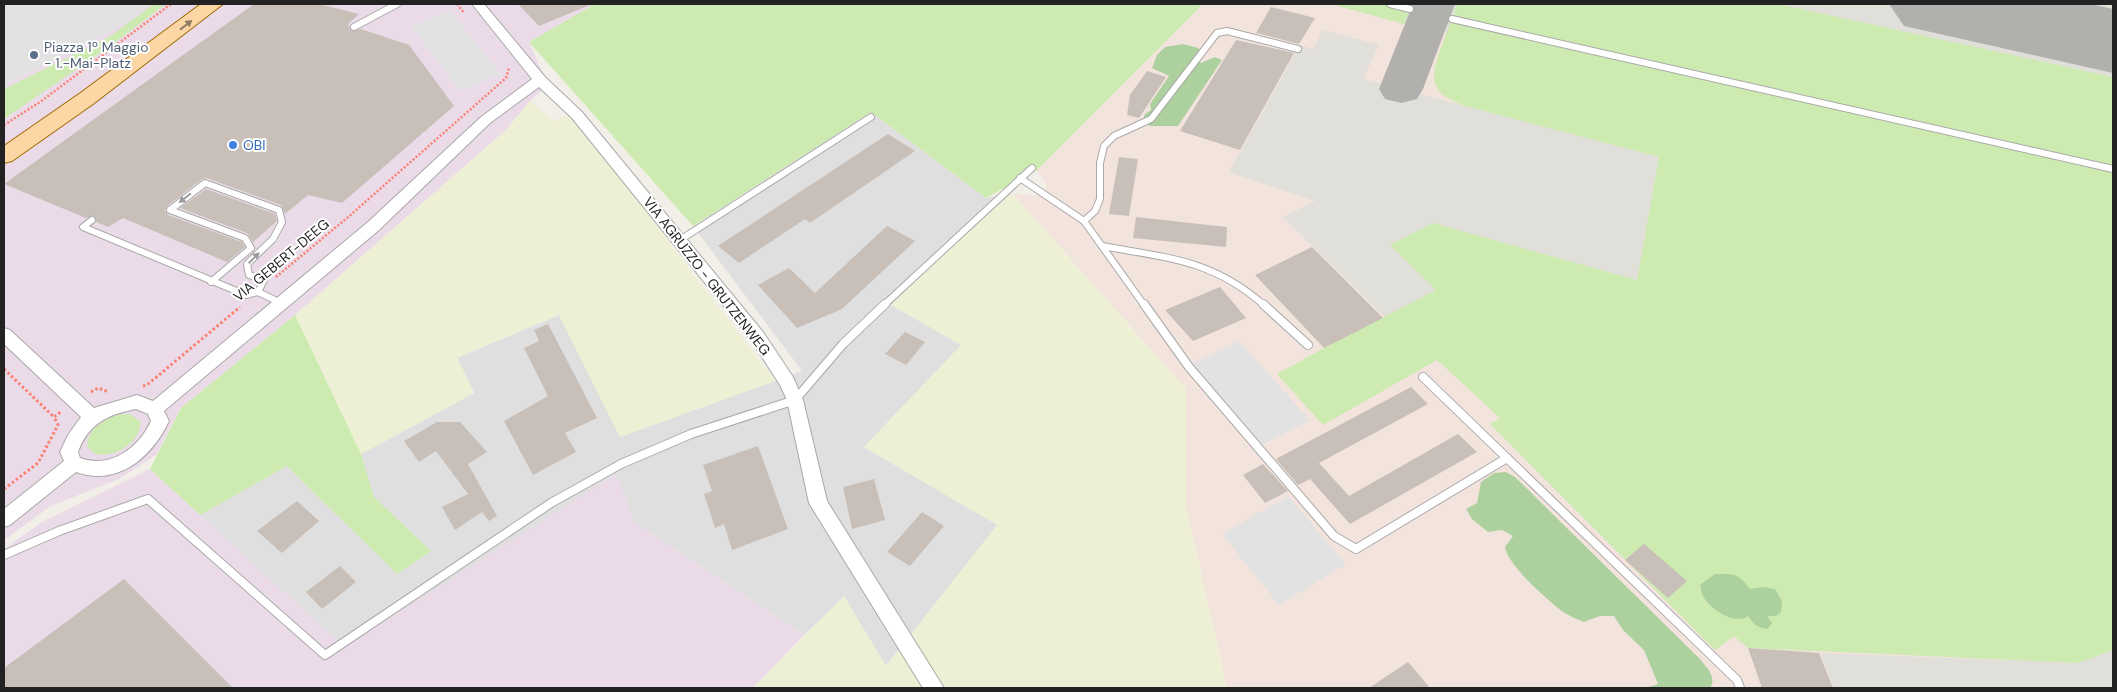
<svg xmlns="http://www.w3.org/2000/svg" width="2117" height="692" viewBox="0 0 2117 692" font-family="'DM Sans',sans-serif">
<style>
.residential{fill:#e0dfdf}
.industrial{fill:#ebdbe8}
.military{fill:#f3e3dd}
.airport{fill:#e1dfda}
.farmland{fill:#eef0d5}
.grass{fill:#cdebb0}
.forest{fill:#add19e}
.parking{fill:#e2e2e2}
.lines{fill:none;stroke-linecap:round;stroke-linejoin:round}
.taxiway{fill:#b1b0ac;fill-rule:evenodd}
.runway{fill:#b1b0ac;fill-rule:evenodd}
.building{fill:#c7bfb8}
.lane-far1-casing{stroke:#a9a9a9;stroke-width:8}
.lane-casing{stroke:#a9a9a9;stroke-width:10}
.street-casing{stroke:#a9a9a9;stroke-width:2}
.primary-casing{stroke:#a06b00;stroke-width:2}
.path-far1{stroke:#fa8072;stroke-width:2.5;stroke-dasharray:2 2;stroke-linecap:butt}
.path{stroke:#fa8072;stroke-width:3;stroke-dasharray:2.5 2.5;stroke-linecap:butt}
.lane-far1{stroke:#fff;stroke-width:6}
.lane{stroke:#fff;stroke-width:8}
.street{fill:#fff;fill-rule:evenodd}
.primary{fill:#fcd6a4;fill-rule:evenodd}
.oneway{fill:#8f7c63}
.oneway2{fill:#9c9c9c}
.service-dot{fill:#5c6f8a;stroke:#fff;stroke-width:2}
.shop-dot{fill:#3f7fe0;stroke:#fff;stroke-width:2}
.labels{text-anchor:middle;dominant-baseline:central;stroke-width:4;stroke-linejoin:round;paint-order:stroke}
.service-label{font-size:14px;fill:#4e5e75;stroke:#fff;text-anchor:start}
.shop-label{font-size:14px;fill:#366cbe;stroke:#fff;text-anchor:start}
.street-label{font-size:14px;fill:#222;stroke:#fff}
</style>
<rect width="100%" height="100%" fill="#f2efe9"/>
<!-- residential -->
<path class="residential" d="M871 112 986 198 1012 193 961 238 892 305 962 345 864 447 998 525 885 667 844 597 804 635 635 523 615 474 463 582 344 647 200 515 287 466 397 574 431 551 374 497 361 454 474 393 457 358 559 315 620 437 802 371 693 226Z"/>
<!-- industrial -->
<g class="industrial">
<path d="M4 4H595L529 42 548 85 530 101 507 129 295 315 181 408 156 455 119 479 51 506 4 540Z"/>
<path d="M150 469 344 647 616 474 635 523 804 635 753 688H4V549L42 522Z"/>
</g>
<!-- military -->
<path class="military" d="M1203 4H1331L1404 24 2113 188V688H1227L1186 506V389L1012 193 1034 196 1047 186 1037 170Z"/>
<!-- airport -->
<g class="airport">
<path d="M1331 4H2113V188L1404 24Z"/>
<path d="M1323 30 1379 45 1363 79 1659 157 1637 280 1433 223 1436 290 1385 317 1283 217 1315 201 1229 172 1300 45 1313 49Z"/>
<path d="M2113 650V688H1834L1820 653 2078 663Z"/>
</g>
<!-- farmland -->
<g class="farmland">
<path d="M530 101 553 121 571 114 775 381 620 437 559 315 457 357 474 393 361 454 295 315 507 129Z"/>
<path d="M1012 193 1186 389V506L1227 688H753L844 596 886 666 997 525 864 447 961 345 891 305 961 238Z"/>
</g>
<!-- grass -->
<g class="grass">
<path d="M154 4H166L109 47 4 119V89L109 37Z"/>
<path d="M595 4H1203L1037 170 986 198 871 112 693 226 529 42Z"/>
<path d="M1331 4H1412L1404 24Z"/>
<path d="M1457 4H1778L2113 77V650L2078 663 1748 648 1734 636 1715 650 1490 424 1500 418 1437 360 1323 425 1277 374 1324 348 1436 290 1390 245 1433 223 1637 280 1659 157 1465 106C1430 92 1429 81 1441 48 1446 34 1452 19 1457 4Z"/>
<path d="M295 315 361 454 374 497 431 551 397 574 287 466 200 515 150 469 181 408Z"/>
<path d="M122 414H130L140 421C144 444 98 469 87 445 89 427 106 418 122 414Z"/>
</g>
<!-- forest -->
<g class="forest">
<path d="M1183 44 1198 48 1204 56 1199 61 1201 63 1215 57 1222 60 1178 126H1150L1144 120V115L1151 110 1150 104 1169 76 1152 68 1157 55 1165 47Z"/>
<path d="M1506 472 1515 477 1700 659C1707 668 1717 677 1710 688H1645L1658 684 1644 650 1623 630 1614 616H1600L1584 622C1577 619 1569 616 1563 612 1547 599 1508 566 1505 547L1513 536 1502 530 1488 532 1472 519 1466 509 1477 503 1481 482 1494 473Z"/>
<path d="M1715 574C1733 574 1739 573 1750 589L1764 587 1775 589 1782 601 1781 612 1776 616H1767L1772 623 1768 629C1758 628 1754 625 1748 616 1735 626 1710 609 1703 596 1701 593 1701 588 1700 585Z"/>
</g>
<!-- parking -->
<g class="parking">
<path d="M4 4H152L124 24 4 86Z"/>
<path d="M450 11 501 74 460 91 411 26Z"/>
<path d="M1239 341 1310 420 1262 445 1192 363Z"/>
<path d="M1288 496 1346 564 1279 605 1222 534Z"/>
</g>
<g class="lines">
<!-- taxiway -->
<path class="taxiway" d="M1413 4H1455L1423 89 1417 99 1401 103 1385 99 1379 89Z"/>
<!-- runway -->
<path class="runway" d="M1889 4H2090L2113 9V73L1904 26Z"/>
</g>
<!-- building -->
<g class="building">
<path d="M254 4H319L359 14 348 24 351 31 361 29 409 45 454 106 342 203 308 195 285 214 281 205 207 178 202 179 167 206 165 211 168 215 242 242 245 247 227 262 123 218 108 227 96 222 94 216 86 218 4 184Z"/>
<path d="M518 4H592L539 26Z"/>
<path d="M1271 7 1315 18 1299 44 1256 33Z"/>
<path d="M1236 40 1294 53 1240 150 1180 131Z"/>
<path d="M1147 71 1166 77 1139 118 1127 115 1130 95Z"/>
<path d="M888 134 915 151 810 223 805 219 739 263 718 246Z"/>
<path d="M1119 157 1138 159 1129 216 1109 214Z"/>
<path d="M206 189 275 214 277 221 253 242 247 233 180 208Z"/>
<path d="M1136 217 1227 227 1226 247 1133 238Z"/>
<path d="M887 226 915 241 842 309 797 328 758 285 789 268 815 293Z"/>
<path d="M1312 247 1383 318 1324 348 1255 275Z"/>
<path d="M1220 287 1246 318 1193 341 1165 310Z"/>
<path d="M548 324 597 418 565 433 576 452 533 475 504 421 548 396 524 348 539 341 534 330Z"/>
<path d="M905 332 925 342 906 365 885 354Z"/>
<path d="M1411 387 1428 404 1319 463 1349 496 1458 434 1477 452 1350 524 1310 479 1298 485 1276 459Z"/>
<path d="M437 422H460L487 452 468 464 497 516 489 521 482 512 455 530 442 507 468 494 436 451 419 462 404 441Z"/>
<path d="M758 446 788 529 732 550 724 524 715 528 704 494 712 491 703 465Z"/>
<path d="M1263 464 1288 491 1265 503 1243 475Z"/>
<path d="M874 479 885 520 852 529 843 487Z"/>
<path d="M297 501 319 521 282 553 257 531Z"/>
<path d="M922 512 944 526 910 566 887 552Z"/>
<path d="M1644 544 1687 581 1668 598 1625 560Z"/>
<path d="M340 566 356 582 322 609 306 592Z"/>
<path d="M124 579 233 688H4V668Z"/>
<path d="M1748 648 1819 653 1833 688H1762Z"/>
<path d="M1408 662 1430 688H1369Z"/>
</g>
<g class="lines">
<!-- lane-far1 casing -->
<g class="lane-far1-casing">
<g id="lane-far1">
<path d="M1390 4 1410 9"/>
<path d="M1452 19 2113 169"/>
<path d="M354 27 397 4"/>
<path d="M1020 178 1084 221 1144 305"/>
<path d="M92 220 83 227 246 295 258 292 281 303"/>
<path d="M1084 221 1095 211 1100 199V163L1104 146 1114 136 1151 119 1217 33 1227 31 1298 49"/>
<path d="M680 240 871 117"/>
<path d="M1102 246C1167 258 1211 259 1264 305"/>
<path d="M211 282 251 248 245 238 170 210 205 183 279 210 282 222 273 239 247 264 249 275 264 280 258 292"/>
<path d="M884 305 1032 168"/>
</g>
</g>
<!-- lane casing -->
<g class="lane-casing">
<g id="lane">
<path d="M1144 304 1189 367 1334 536 1356 549 1507 458"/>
<path d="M1263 304 1308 345"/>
<path d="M1423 377 1737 680 1740 688"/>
<path d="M4 555 59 531 148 499 325 655 551 503 621 464 691 434 795 400 843 344 885 304"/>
</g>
</g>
<!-- street casing -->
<g class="street-casing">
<path id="street" d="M472 4H484L545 77 582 112 763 332 793 377 803 400 827 501 944 688H923L809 503 787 400 780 385 751 340 572 118 539 87 490 123 379 230 164 411 169 421C152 457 118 487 76 472L10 525 4 527V509L64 461 60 452 68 435 81 417 4 344V328L10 330 94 408 137 395 153 401 368 222 481 117 532 79ZM136 409 148 414 151 421C139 448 110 469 80 458L78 452C88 424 108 414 136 409Z"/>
</g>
<!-- primary casing -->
<g class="primary-casing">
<path id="primary" d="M201 4H223L93 104 12 161 4 163V146L79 94Z"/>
</g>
<!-- path-far1 -->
<g class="path-far1">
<path d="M457 4 464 13"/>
<path d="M4 125 40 102 171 4"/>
<path d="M276 277 347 218 506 78 509 68"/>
</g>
<!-- path -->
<g class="path">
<path d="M4 369 54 417"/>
<path d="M143 386 147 385 240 307"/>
<path d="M91 392 98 388 109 392"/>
<path d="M4 489 38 463 58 425 54 417 62 411"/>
</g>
<!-- lane-far1 -->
<use href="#lane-far1" class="lane-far1"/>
<!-- lane -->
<use href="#lane" class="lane"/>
<!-- street -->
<use href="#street" class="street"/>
<!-- primary -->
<use href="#primary" class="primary"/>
</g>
<!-- one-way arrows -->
<defs><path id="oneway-solid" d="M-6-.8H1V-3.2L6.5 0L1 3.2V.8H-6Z" transform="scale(1.25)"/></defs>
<use class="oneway" href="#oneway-solid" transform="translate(186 25) rotate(-38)"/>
<g class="oneway2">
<use href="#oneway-solid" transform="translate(185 198) rotate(142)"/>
<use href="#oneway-solid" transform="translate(254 258) rotate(-45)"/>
</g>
<!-- markers -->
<circle class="service-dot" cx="34" cy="55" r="5"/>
<circle class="shop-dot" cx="233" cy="145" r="5"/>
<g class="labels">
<!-- service labels -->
<g class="service-label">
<text x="44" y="47">Piazza 1º Maggio<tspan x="44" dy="16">- 1.-Mai-Platz</tspan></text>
</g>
<!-- shop labels -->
<g class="shop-label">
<text x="243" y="145">OBI</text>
</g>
<!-- street labels -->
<g class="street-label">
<text transform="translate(281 260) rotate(-40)">VIA GEBERT-DEEG</text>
<text transform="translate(707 276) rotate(52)">VIA AGRUZZO - GRUTZENWEG</text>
</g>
</g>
<!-- border -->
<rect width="2117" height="692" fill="none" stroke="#222222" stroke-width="10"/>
</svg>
